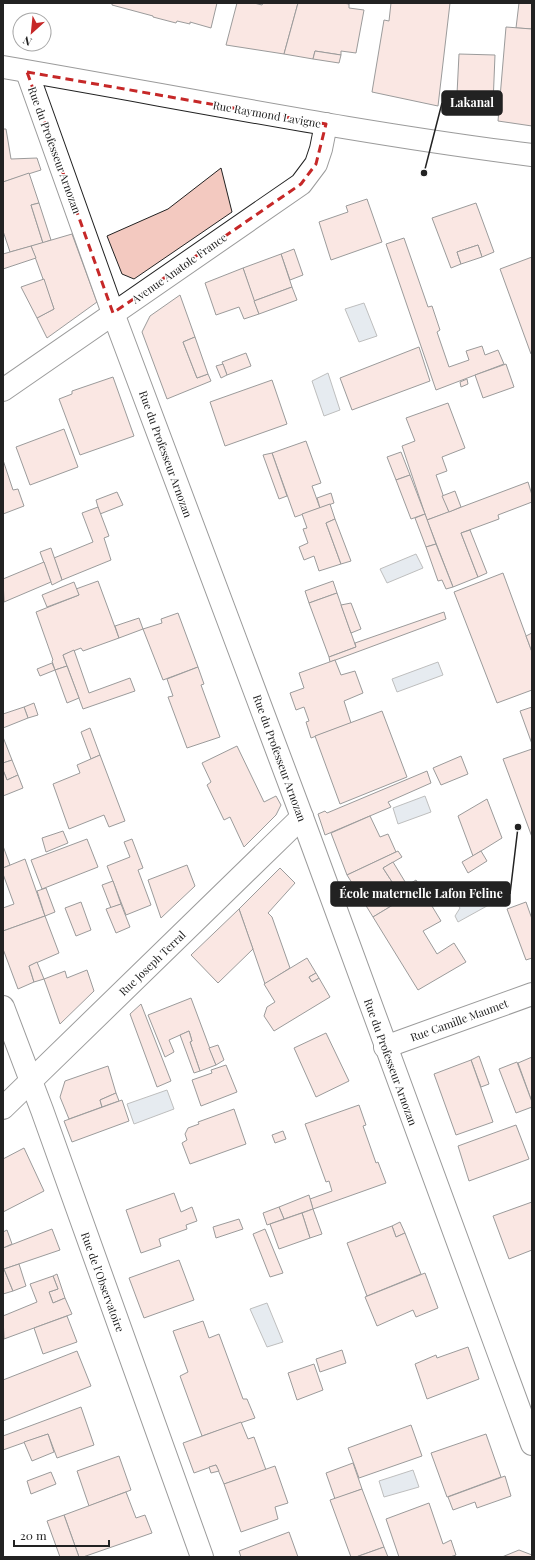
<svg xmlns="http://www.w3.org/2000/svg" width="535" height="1560" viewBox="0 0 535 1560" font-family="'Playfair Display',serif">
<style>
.water{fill:#c7d3dd;stroke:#6f6f6f}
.building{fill:#f3c9c0;stroke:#222}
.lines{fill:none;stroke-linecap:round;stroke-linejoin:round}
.minor-casing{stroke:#222;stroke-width:24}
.minor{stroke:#fff;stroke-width:22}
.marked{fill:none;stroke:#c62828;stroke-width:3;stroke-dasharray:8 5;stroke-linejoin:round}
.labels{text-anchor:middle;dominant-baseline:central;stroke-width:3;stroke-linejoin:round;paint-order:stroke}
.street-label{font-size:11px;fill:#222;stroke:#fff}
.leader{fill:none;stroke:#222;stroke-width:1.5}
.callout-dot{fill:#222;stroke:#fff;stroke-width:1.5}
.callout{fill:#222;stroke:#222;stroke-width:1.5}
.callout-label{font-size:12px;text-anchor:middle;font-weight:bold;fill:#fff}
</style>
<rect width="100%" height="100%" fill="#fff"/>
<!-- water -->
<g class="water">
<path d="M364 303 377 336 359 342 345 309Z"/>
<path d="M328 373 340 410 324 416 312 381Z"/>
<path d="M416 554 423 568 387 583 380 569Z"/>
<path d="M438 662 443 675 397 692 392 679Z"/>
<path d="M425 796 431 812 398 824 393 808Z"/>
<path d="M485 883 496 901 458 922 455 916 460 908 455 901Z"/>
<path d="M167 1090 174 1109 134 1124 127 1104Z"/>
<path d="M267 1303 283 1342 267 1347 250 1309Z"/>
<path d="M413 1470 419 1487 384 1497 379 1481Z"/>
</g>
<!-- building -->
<g class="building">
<path d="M112 3H217L211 28 190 22V24L177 21 176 23 153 17V16L112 5Z"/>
<path d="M237 3H254L262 5 263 3H298L284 54 226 45Z"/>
<path d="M298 3H343L349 4V8L364 10 356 53 341 51V55L315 51 313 59 284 54Z"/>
<path d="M391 3H450L438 106 372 92 384 20 389 21Z"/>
<path d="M519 3H532V29L516 28Z"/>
<path d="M506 27 532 29V126L498 121Z"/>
<path d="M315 51 341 55 339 63 313 59Z"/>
<path d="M459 54 495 55 493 104 472 102V96L457 94Z"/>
<path d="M3 129H6L11 159 37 158 41 170 3 182Z"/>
<path d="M221 168 232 212 134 279 122 274 107 236 168 209Z"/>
<path d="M29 173 39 203 31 205 43 243 10 252 3 231V182Z"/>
<path d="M367 199 382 242 331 260 319 222 348 212 346 206Z"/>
<path d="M39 203 51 240 43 243 31 205Z"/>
<path d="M476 203 494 252 482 257 478 245 457 252 461 264 451 268 432 218Z"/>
<path d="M72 234 97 302 47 338 37 318 54 309 31 246Z"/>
<path d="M404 238 428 307 432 306 440 330 437 332 449 367 469 360 466 351 482 346 485 355 498 350 504 364 436 390 386 244Z"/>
<path d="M478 245 482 257 461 264 457 252Z"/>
<path d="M31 246 36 258 3 269V254Z"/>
<path d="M294 249 303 275 290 280 281 254Z"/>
<path d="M281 254 292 287 254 301 243 268Z"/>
<path d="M532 257V354H531L500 269Z"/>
<path d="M243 268 259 314 244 319 239 307 216 315 205 283Z"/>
<path d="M44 279 54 309 37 318 21 287Z"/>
<path d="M292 287 297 300 259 314 254 301Z"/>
<path d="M180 295 195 337 183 342 197 378 208 374 211 381 167 399 142 332 150 316Z"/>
<path d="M195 337 208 374 197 378 183 342Z"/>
<path d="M419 347 430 381 352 410 340 378Z"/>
<path d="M246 353 251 366 227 375 222 362Z"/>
<path d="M223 364 227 375 221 378 216 366Z"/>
<path d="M506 364 514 387 483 398 475 375Z"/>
<path d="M113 377 134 436 80 455 59 399 72 394V391Z"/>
<path d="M467 379 468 384 461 387 460 382Z"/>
<path d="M272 380 287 424 225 446 210 402Z"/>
<path d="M448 403 465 448 442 457 447 471 436 475 449 512 427 520 402 446 415 441 406 418Z"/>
<path d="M64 429 78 467 30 485 16 447Z"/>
<path d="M306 441 321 483 312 486 320 508 295 517 272 453Z"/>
<path d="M401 452 410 475 396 480 387 457Z"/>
<path d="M272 453 287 496 279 499 263 455Z"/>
<path d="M3 460 13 490 18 489 24 506 3 514Z"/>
<path d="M410 475 425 514 411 519 396 480Z"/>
<path d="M528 482 532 495V502L498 515 499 519 461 533 478 577 453 587 427 520Z"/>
<path d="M455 491 461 507 449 512 442 496Z"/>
<path d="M117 492 123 505 100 514 96 500Z"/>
<path d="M331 493 334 503 320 508 317 498Z"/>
<path d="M330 504 335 519 326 523 341 564 319 571 314 556 304 560 299 547 308 543 303 529 307 528 302 514Z"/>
<path d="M98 507 109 536 104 538 111 560 62 580 54 558 93 542 82 513Z"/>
<path d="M425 514 436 544 426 547 415 518Z"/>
<path d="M335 519 351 561 341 564 326 523Z"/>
<path d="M470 530 487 573 478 577 461 533Z"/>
<path d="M436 544 453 587 446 589 442 580 438 581 426 547Z"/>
<path d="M51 548 62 580 52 585 40 552Z"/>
<path d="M44 562 51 582 4 602 3 579Z"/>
<path d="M503 573 532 652V690L497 703 454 592Z"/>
<path d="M98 581 119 638 83 651 81 648 63 655 67 666 55 670 52 661 53 660 36 612 79 595 76 589Z"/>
<path d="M333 581 337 593 309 603 305 591Z"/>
<path d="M74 582 79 595 47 607 42 595Z"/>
<path d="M337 593 356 647 329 657 309 603Z"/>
<path d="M351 603 361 629 351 633 341 605Z"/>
<path d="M444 612 446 619 330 662 329 657 356 647 355 643Z"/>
<path d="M178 613 198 667 163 680 143 629 162 623 161 619Z"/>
<path d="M139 618 143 629 119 638 115 626Z"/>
<path d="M532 633V652L526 636Z"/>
<path d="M74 650 89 693 130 678 135 691 83 709 63 655Z"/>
<path d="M335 660 341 675 355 671 363 693 344 701 351 723 311 738 306 722 309 721 304 707 296 710 290 693 304 688 299 673Z"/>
<path d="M52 663 55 670 40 676 37 669Z"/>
<path d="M67 666 79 698 67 703 55 670Z"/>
<path d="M198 667 204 684 201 685 220 737 187 748 168 697 173 696 167 679Z"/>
<path d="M34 703 38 715 28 718 24 707Z"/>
<path d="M24 707 28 718 3 728V714Z"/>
<path d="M532 707V744L520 711Z"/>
<path d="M382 711 407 777 340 804 315 736Z"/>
<path d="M90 728 100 755 91 759 81 732Z"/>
<path d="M3 737 12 760 3 763Z"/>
<path d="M237 746 264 802 276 796 281 805 276 815 244 847 230 817 224 820 207 785 211 782 202 763Z"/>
<path d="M532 749V837L503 759Z"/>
<path d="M100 755 125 821 109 827 104 815 69 829 53 784 80 773 77 765Z"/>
<path d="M461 756 468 774 441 785 433 768Z"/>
<path d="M12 760 18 775 7 780 3 770V763Z"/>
<path d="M3 770 7 780 18 775 23 788 3 796Z"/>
<path d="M427 771 431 783 388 802 391 807 325 835 318 814 325 811 327 813Z"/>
<path d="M487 799 502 838 473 856 458 816Z"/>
<path d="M370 816 380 837 388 834 396 852 347 875 331 833Z"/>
<path d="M63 831 68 843 46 852 42 838Z"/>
<path d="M87 839 98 867 42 889 31 860Z"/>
<path d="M132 839 143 868 138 870 151 905 126 915 107 866 130 857 124 842Z"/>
<path d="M3 846 10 865 3 868Z"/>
<path d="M398 851 402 857 383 868 398 891 416 880 421 888 373 917 347 875Z"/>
<path d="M481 851 487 861 468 873 462 862Z"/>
<path d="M25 859 45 916 3 931V908L14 904 3 874V868Z"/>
<path d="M393 862 407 885 398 891 383 868Z"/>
<path d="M187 865 195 886 161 918 148 880Z"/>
<path d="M280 868 295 883 268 913 272 917 290 968 265 984 239 909Z"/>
<path d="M113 881 121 904 111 908 102 885Z"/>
<path d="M46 888 55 912 45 916 37 891Z"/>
<path d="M421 888 441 921 423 931 437 954 454 943 466 962 418 990 373 917Z"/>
<path d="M81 902 91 930 76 936 65 908Z"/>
<path d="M526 902 532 919V958L526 960 507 909Z"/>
<path d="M121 904 130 927 116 933 106 909Z"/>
<path d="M239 909 253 949 218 983 191 955Z"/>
<path d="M45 916 59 953 29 966 34 982 18 989 3 949V931Z"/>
<path d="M307 958 316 973 309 977 312 982 319 978 330 997 274 1031 264 1016 267 1007 275 1002 264 984Z"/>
<path d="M37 962 44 979 34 982 29 966Z"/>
<path d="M87 970 94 991 60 1024 44 979 65 971 67 978Z"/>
<path d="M316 973 319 978 312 982 309 977Z"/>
<path d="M191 998 216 1065 200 1071 190 1042 192 1041 189 1031 169 1040 174 1052 165 1057 148 1015Z"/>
<path d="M141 1004 171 1081 157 1087 130 1014Z"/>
<path d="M189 1031 192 1041 190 1042 200 1071 194 1073 180 1035Z"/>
<path d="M326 1033 349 1081 316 1097 294 1048Z"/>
<path d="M218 1045 224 1060 216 1065 209 1048Z"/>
<path d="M479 1056 489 1084 481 1087 471 1060Z"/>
<path d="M532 1057V1102L518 1063Z"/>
<path d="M471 1060 493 1122 456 1135 434 1074Z"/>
<path d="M517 1062 532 1102V1107L516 1113 499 1069Z"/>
<path d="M226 1065 237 1092 201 1106 192 1080 212 1073 211 1070Z"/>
<path d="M108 1066 116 1093 100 1100 102 1107 69 1119 60 1097 65 1081Z"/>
<path d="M116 1093 119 1101 102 1107 100 1100Z"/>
<path d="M122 1100 129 1121 72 1142 64 1121Z"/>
<path d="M359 1105 366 1125 363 1126 376 1163 378 1162 386 1183 313 1209 310 1199 332 1191 329 1181 326 1182 305 1124Z"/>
<path d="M234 1109 246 1144 190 1164 182 1143 187 1140 185 1134 188 1128 199 1124 198 1122Z"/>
<path d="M516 1125 529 1159 469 1181 458 1146Z"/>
<path d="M283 1131 286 1139 275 1143 272 1135Z"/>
<path d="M24 1148 44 1191 3 1212V1159Z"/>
<path d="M174 1193 181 1212 192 1207 197 1221 186 1225 187 1229 159 1239 161 1246 141 1253 126 1210Z"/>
<path d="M309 1195 313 1209 284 1219 279 1207Z"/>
<path d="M532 1202V1250L509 1259 493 1216Z"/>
<path d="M279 1207 284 1219 267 1225 263 1213Z"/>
<path d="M313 1209 322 1234 310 1238 302 1213Z"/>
<path d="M302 1213 310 1238 279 1249 270 1224Z"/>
<path d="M239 1219 243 1229 216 1238 213 1227Z"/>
<path d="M400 1222 405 1233 396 1237 392 1226Z"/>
<path d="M392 1226 396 1237 405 1233 421 1274 367 1296 347 1243Z"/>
<path d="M52 1229 60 1250 4 1269 13 1291 3 1294V1248Z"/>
<path d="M265 1229 283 1273 270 1277 253 1234Z"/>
<path d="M7 1230 12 1244 3 1248V1232Z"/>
<path d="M179 1260 194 1300 144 1318 129 1278Z"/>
<path d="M19 1264 26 1286 13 1291 4 1269Z"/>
<path d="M425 1273 438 1308 416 1317 413 1310 377 1326 365 1297Z"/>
<path d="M57 1274 65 1298 53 1303 49 1292 58 1289 53 1276Z"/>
<path d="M53 1276 58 1289 49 1292 53 1303 65 1298 72 1314 4 1339 3 1316 37 1302 30 1284Z"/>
<path d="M67 1316 77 1342 43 1354 34 1328Z"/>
<path d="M203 1321 209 1338 219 1334 243 1399H247L255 1418 202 1436 180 1376 188 1372 173 1331Z"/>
<path d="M468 1347 479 1379 427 1399 415 1364 436 1355 437 1358Z"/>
<path d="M342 1350 346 1363 320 1372 316 1359Z"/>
<path d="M77 1351 91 1386 3 1421V1380Z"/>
<path d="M314 1364 323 1390 297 1400 288 1373Z"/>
<path d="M81 1407 94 1445 57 1458 48 1434 3 1450V1436Z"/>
<path d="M241 1422 248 1439 254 1437 266 1470 224 1484 216 1465 194 1473 183 1443Z"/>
<path d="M411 1425 422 1456 359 1478 348 1448Z"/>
<path d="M48 1434 54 1452 32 1461 24 1442Z"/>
<path d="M486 1434 501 1477 447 1497 431 1453Z"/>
<path d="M119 1456 131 1490 89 1506 77 1471Z"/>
<path d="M353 1463 362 1489 335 1499 326 1473Z"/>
<path d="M216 1465 219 1471 211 1473 209 1467Z"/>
<path d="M275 1466 288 1503 275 1507 278 1519 241 1532 224 1484Z"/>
<path d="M51 1472 56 1484 31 1494 27 1481Z"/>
<path d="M505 1476 511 1496 477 1508 475 1502 453 1510 448 1497Z"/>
<path d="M362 1489 384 1547 356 1557H351L330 1500Z"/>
<path d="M126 1492 136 1518 145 1515 152 1533 83 1557H79L64 1515Z"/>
<path d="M429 1503 443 1544 451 1540 456 1555 450 1557H399L386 1519Z"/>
<path d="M64 1515 79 1557H60L47 1521Z"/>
<path d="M289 1532 298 1557H241L239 1551Z"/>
<path d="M384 1547 388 1557H356Z"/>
<path d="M519 1550 532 1555V1557H502Z"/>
</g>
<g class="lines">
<!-- minor casing -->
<g class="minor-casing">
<g id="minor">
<path d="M3 67C179 97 355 133 532 155"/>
<path d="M27 72 113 313 302 817 532 1444"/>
<path d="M3 390 301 184 316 164 321 149 326 124"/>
<path d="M3 1007 42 1110 202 1557"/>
<path d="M385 1047 532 994"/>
<path d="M3 1108 302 817"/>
</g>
</g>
<!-- minor -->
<use href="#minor" class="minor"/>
</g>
<!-- marked area -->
<path d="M0 0H535V1560H0ZM27 72 199 102 326 124 316 164 301 184 113 313Z" fill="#fff" fill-opacity=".55" fill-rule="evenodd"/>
<path class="marked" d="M27 72 199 102 326 124 316 164 301 184 113 313Z"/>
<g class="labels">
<!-- street labels -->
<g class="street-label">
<text transform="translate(267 114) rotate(10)">Rue Raymond Lavigne</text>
<text transform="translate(55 150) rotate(70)">Rue du Professeur Arnozan</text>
<text transform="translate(179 268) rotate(-35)">Avenue Anatole France</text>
<text transform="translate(166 454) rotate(70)">Rue du Professeur Arnozan</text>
<text transform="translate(280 758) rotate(70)">Rue du Professeur Arnozan</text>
<text transform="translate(152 963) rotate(-44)">Rue Joseph Terral</text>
<text transform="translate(459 1020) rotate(-20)">Rue Camille Maumet</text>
<text transform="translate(391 1062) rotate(70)">Rue du Professeur Arnozan</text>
<text transform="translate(103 1282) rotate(70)">Rue de l'Observatoire</text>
</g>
</g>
<!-- callouts -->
<path class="leader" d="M424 173L442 103M518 827L510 894"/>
<g class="callout-dot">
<circle cx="424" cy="173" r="4"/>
<circle cx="518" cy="827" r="4"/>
</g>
<g class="callout">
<rect x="442" y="91" width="60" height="24" rx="4"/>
<rect x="331" y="882" width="179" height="24" rx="4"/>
</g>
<g class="callout-label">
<text x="472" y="107">Lakanal</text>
<text x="421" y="898">École maternelle Lafon Feline</text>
</g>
<!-- border -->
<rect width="535" height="1560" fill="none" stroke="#222222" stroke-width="8"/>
<!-- north arrow -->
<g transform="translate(32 32) rotate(207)"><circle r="19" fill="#ffffff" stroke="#a7a7a7"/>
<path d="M0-3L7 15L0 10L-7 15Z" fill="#c62828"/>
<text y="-6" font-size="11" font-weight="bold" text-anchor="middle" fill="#222222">N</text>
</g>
<!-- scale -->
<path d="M14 1540v6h95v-6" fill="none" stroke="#222222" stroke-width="2"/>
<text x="20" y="1540" font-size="12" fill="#222222" stroke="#ffffff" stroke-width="3" paint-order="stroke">20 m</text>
</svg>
